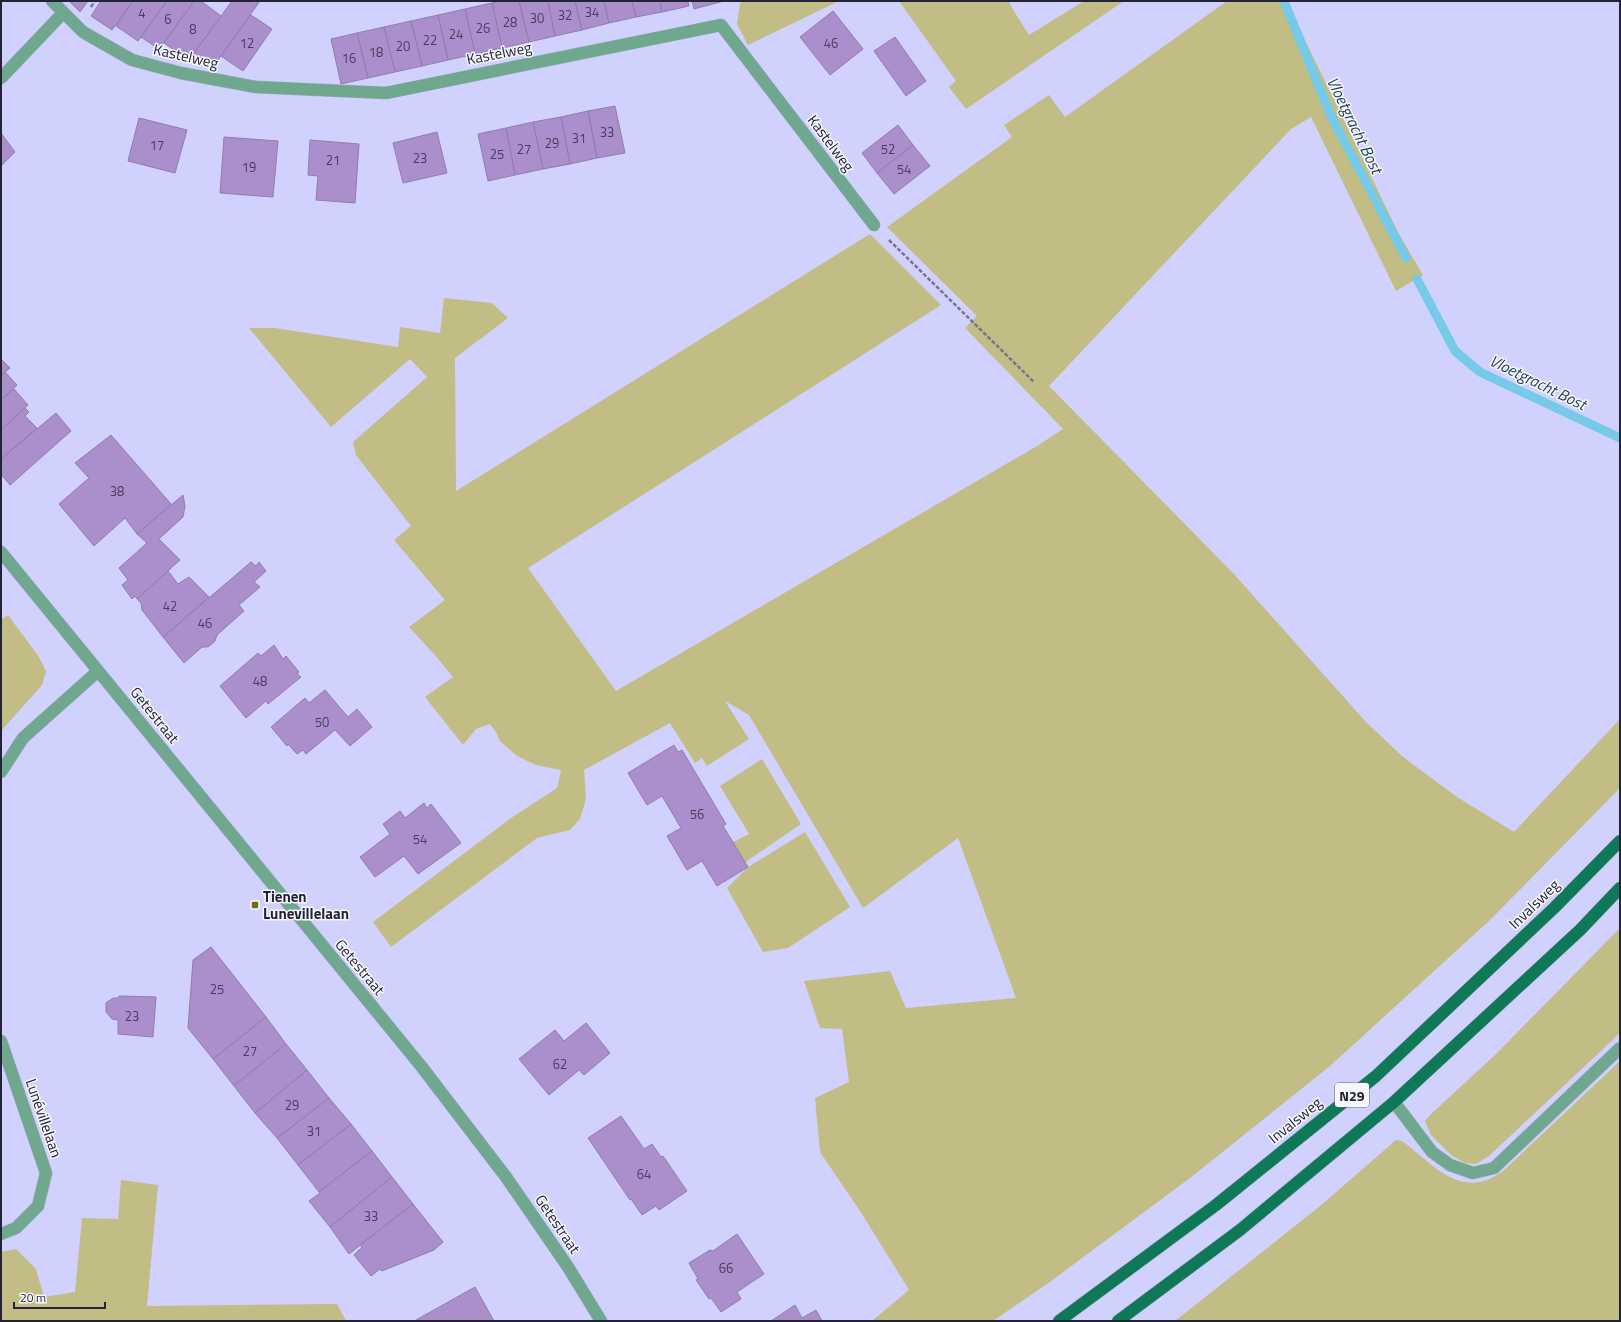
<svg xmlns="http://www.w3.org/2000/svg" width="1621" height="1322" viewBox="0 0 1621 1322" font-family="'Titillium Web',sans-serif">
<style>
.green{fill:#c1bd84}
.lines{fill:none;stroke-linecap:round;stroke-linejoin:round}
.stream{stroke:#75c9e9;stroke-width:9}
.building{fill:#aa8fcc;stroke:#927cae}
.minor-casing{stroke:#aeaed6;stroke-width:13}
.major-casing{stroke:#aeaed6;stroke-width:13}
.path{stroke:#747494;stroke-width:2.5;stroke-dasharray:4 2;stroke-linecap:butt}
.minor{stroke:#70a78f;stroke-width:12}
.major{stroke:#0f7957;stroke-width:12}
.poi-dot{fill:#756d0a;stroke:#f6f7fc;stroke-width:1.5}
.labels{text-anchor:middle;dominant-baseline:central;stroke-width:3;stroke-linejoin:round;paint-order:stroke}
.number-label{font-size:13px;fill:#453e5c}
.shield{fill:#f6f7fc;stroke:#626372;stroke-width:1}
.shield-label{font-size:14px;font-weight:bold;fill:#232337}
.street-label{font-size:15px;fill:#232337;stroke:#f6f7fc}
.poi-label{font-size:15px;font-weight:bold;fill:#232337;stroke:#f6f7fc;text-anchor:start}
.water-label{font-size:16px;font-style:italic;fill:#183e4c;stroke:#f6f7fc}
</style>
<rect width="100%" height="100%" fill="#d1d1fe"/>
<!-- green -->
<g class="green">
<path d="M745 1H839L748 45 737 24 740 3Z"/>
<path d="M899 1H1012L1009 3 1029 35 1084 1H1124L966 109 949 87 956 81Z"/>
<path d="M1227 1H1286L1399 234 1423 275 1396 291 1311 117 1291 129 1049 386 1232 572 1366 722 1403 757 1457 797 1514 832 1620 719V788L1490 920 1330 1066 1190 1178 1047 1284 993 1321H872L909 1290 862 1214 820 1152 815 1098 849 1082 842 1029 820 1028 804 981 890 971 906 1008 1016 998 958 838 863 908 749 715 725 701 749 739 707 766 702 758 695 763 670 723 584 770 586 799 580 819 570 830 537 838 391 947 373 922 511 818 557 788 561 770 536 765 517 756 500 741 496 732 490 724 476 729 463 745 425 697 453 677 434 654 409 627 445 600 394 540 411 526 356 455 353 442 427 377 410 359 331 427 249 328H275L398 347 400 327 440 333 444 298 492 303 508 318 455 358 456 491 870 234 941 305 528 568 616 691 1037 446 1063 429 965 328 977 316 887 227 1012 137 1004 125 1049 95 1065 117Z"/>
<path d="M8 615 39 657 46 671 42 685 1 731V620Z"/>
<path d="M762 759 801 824 744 863 731 843 749 834 720 786Z"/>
<path d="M805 832 850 907 788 948 763 952 727 888 748 867Z"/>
<path d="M1620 928V1033L1489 1156 1476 1164 1465 1163 1451 1155 1431 1135 1425 1121 1430 1115 1495 1055Z"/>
<path d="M1620 1061V1321H1175L1319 1207 1396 1140 1402 1141C1426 1158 1451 1190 1483 1181 1490 1180 1496 1175 1503 1171Z"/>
<path d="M121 1180 158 1185 147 1306 337 1304 346 1321H1V1252L16 1249 36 1269 44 1297 75 1292 82 1218 118 1219Z"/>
</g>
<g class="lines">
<!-- stream -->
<g class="stream">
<path d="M1284 1 1331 116 1406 258"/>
<path d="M1417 279 1455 351 1480 372 1620 438"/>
</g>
</g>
<!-- building -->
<g class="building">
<path d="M69 1H88L80 12Z"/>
<path d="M101 1H133L112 30 91 16Z"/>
<path d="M133 1H167L138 41 116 26Z"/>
<path d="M167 1H194L159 49 141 37Z"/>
<path d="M194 1H201L221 16 189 60 164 43Z"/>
<path d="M232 1H260L213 67 194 53Z"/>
<path d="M499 1H519L529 42 502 48 492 3Z"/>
<path d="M519 1H548L555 36 529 42Z"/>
<path d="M548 1H575L582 30 555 36Z"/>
<path d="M575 1H604L609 23 582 30Z"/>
<path d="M604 1H632L636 17 609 23Z"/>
<path d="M632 1H660L662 12 636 17Z"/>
<path d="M660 1H688L689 6 662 12Z"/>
<path d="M692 1H724L694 9Z"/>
<path d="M492 3 502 48 475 54 465 9Z"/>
<path d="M465 9 475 54 448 60 438 15Z"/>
<path d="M833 11 863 49 830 75 800 37Z"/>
<path d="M251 15 272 29 243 71 221 56Z"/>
<path d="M438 15 448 60 422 66 411 21Z"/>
<path d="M411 21 422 66 395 72 384 27Z"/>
<path d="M384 27 395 72 368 78 357 33Z"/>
<path d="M357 33 368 78 341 84 331 39Z"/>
<path d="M895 37 926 81 906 96 874 51Z"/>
<path d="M615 106 625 153 597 158 588 111Z"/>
<path d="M588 111 597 158 570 164 561 117Z"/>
<path d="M561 117 570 164 543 169 533 122Z"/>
<path d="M139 118 187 130 175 173 128 161Z"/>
<path d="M533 122 543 169 515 175 506 128Z"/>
<path d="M898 125 913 145 877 173 862 153Z"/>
<path d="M506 128 515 175 488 181 478 134Z"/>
<path d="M437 132 447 173 403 183 393 143Z"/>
<path d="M1 133 15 152 1 166Z"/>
<path d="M224 137 278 141 273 197 220 193Z"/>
<path d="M310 140 359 144 355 203 316 200 318 176 308 175Z"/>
<path d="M913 145 930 166 894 194 877 173Z"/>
<path d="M1 359 10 368 1 376Z"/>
<path d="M5 372 17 385 1 400V376Z"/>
<path d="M14 389 28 405 1 430V400Z"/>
<path d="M25 408 29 412 25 416 37 428 1 459V430Z"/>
<path d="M56 413 71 431 10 485 1 474V459Z"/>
<path d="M111 435 171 504 137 534 125 518 94 546 59 504 89 478 75 463Z"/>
<path d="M183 495 185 506 183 517 159 539 180 560 137 599 135 596 132 599 122 585 128 580 119 568 147 543 137 534Z"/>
<path d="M251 562 256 566 259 562 266 571 254 582 260 587 239 605 244 611 217 635 215 641 208 647H202L184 663 163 637Z"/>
<path d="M168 571 178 584 189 577 209 597 163 637 142 610 141 603 137 599Z"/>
<path d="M274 645 283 659 286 656 299 672 297 674 301 677 268 704 266 701 246 718 220 686 258 653 261 656Z"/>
<path d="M325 690 348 717 357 709 372 727 350 746 335 730 306 754 303 750 297 754 288 744 287 746 271 727 305 698 309 703Z"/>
<path d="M674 745 678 752 682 750 726 824 723 826 748 867 717 886 702 861 687 870 667 836 681 828 662 796 647 805 628 773Z"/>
<path d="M424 803 427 808 431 804 461 843 418 874 404 856 375 877 360 857 390 834 383 824 400 811 405 818Z"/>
<path d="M211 947 266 1017 213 1059 188 1028 193 960Z"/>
<path d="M119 996 156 997 153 1037 118 1034V1020L112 1019 106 1012V1003L113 998H119Z"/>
<path d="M266 1017 286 1044 234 1086 213 1059Z"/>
<path d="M586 1023 610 1053 584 1075 579 1070 549 1095 519 1059 555 1030 564 1041Z"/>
<path d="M286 1044 307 1070 255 1113 234 1086Z"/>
<path d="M307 1070 329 1098 277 1138 255 1113Z"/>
<path d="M329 1098 351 1124 298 1165 277 1138Z"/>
<path d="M621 1116 644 1149 652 1144 661 1157 663 1156 687 1191 659 1210 656 1206 642 1215 631 1199 630 1200 588 1138Z"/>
<path d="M351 1124 372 1151 319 1192 298 1165Z"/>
<path d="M372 1151 392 1177 330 1227 309 1201 320 1193 319 1192Z"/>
<path d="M392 1177 413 1204 349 1254 330 1227Z"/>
<path d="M413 1204 443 1242 434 1250 382 1271 380 1269 371 1276 354 1255 362 1247 360 1245Z"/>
<path d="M737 1234 764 1274 737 1292 741 1299 721 1312 711 1298 709 1299 696 1280 698 1279 689 1263 710 1250 713 1251Z"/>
<path d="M475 1287 494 1321H417L416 1320Z"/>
<path d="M795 1305 802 1318 816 1310 822 1321H771Z"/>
</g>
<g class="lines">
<!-- minor casing -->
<g class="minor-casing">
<g id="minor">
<path d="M52 1 83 32 132 60 181 73 256 87 386 93 721 25 874 225"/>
<path d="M1 78 63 13"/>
<path d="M1 552 421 1066 506 1177 568 1267 601 1321"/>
<path d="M1 772 23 738 98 671"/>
<path d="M1 1041 46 1173 38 1206 16 1228 1 1234"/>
<path d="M1394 1102 1432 1152 1450 1165 1473 1173 1494 1168 1620 1048"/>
</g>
</g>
<!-- major casing -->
<g class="major-casing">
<g id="major">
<path d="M1059 1321 1216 1205 1376 1076 1554 908 1620 841"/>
<path d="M1118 1321 1240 1230 1394 1102 1580 930 1620 888"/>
</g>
</g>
<!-- path -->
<g class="path">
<path d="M91 7 95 1"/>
<path d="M889 240 1034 382"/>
</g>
<!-- minor -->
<use href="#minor" class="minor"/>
<!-- major -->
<use href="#major" class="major"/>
</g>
<!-- markers -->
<rect class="poi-dot" x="251" y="901" width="8" height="8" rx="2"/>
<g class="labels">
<!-- number labels -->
<g class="number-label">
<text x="592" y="12">34</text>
<text x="142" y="13">4</text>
<text x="565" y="15">32</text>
<text x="537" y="18">30</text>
<text x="168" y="19">6</text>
<text x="510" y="22">28</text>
<text x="483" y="28">26</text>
<text x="193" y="29">8</text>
<text x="456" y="34">24</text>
<text x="430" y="40">22</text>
<text x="247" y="43">12</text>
<text x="831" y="43">46</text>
<text x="403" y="46">20</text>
<text x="376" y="52">18</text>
<text x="349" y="58">16</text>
<text x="607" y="132">33</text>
<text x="579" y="138">31</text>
<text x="552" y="143">29</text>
<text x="157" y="145">17</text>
<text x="524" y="149">27</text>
<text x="888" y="149">52</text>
<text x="497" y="154">25</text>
<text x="420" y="158">23</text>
<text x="333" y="160">21</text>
<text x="249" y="167">19</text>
<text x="904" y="169">54</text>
<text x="117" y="491">38</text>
<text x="170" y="606">42</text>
<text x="205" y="623">46</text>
<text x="260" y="681">48</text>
<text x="322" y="722">50</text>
<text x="697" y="814">56</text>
<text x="420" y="839">54</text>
<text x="217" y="989">25</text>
<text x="132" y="1016">23</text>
<text x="250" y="1051">27</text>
<text x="560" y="1064">62</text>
<text x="292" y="1105">29</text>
<text x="314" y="1131">31</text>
<text x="644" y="1174">64</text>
<text x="371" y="1216">33</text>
<text x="726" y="1268">66</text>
</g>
<!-- shield labels -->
<rect class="shield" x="1335" y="1083" width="34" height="24" rx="3"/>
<g class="shield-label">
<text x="1352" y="1095">N29</text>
</g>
<!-- street labels -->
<g class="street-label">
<text transform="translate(499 53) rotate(-11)">Kastelweg</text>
<text transform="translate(186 56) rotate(13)">Kastelweg</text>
<text transform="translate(831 143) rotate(53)">Kastelweg</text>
<text transform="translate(155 715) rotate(51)">Getestraat</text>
<text transform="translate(1534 904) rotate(-44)">Invalsweg</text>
<text transform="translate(360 967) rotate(50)">Getestraat</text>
<text transform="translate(44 1118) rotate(71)">Lunévillelaan</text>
<text transform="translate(1295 1120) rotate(-39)">Invalsweg</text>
<text transform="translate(558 1224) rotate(56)">Getestraat</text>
</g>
<!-- poi labels -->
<g class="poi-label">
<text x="263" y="896">Tienen<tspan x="263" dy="17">Lunevillelaan</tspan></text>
</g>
<!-- water labels -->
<g class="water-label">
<text transform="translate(1355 125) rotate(64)">Vloetgracht Bost</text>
<text transform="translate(1538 382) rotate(26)">Vloetgracht Bost</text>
</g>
</g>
<!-- border -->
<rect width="1621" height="1322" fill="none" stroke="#232337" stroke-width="4"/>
<!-- scale -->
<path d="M14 1302v6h91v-6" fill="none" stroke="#232337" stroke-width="2"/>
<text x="20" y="1302" font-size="12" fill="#232337" stroke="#f6f7fc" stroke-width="3" paint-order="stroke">20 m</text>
</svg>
